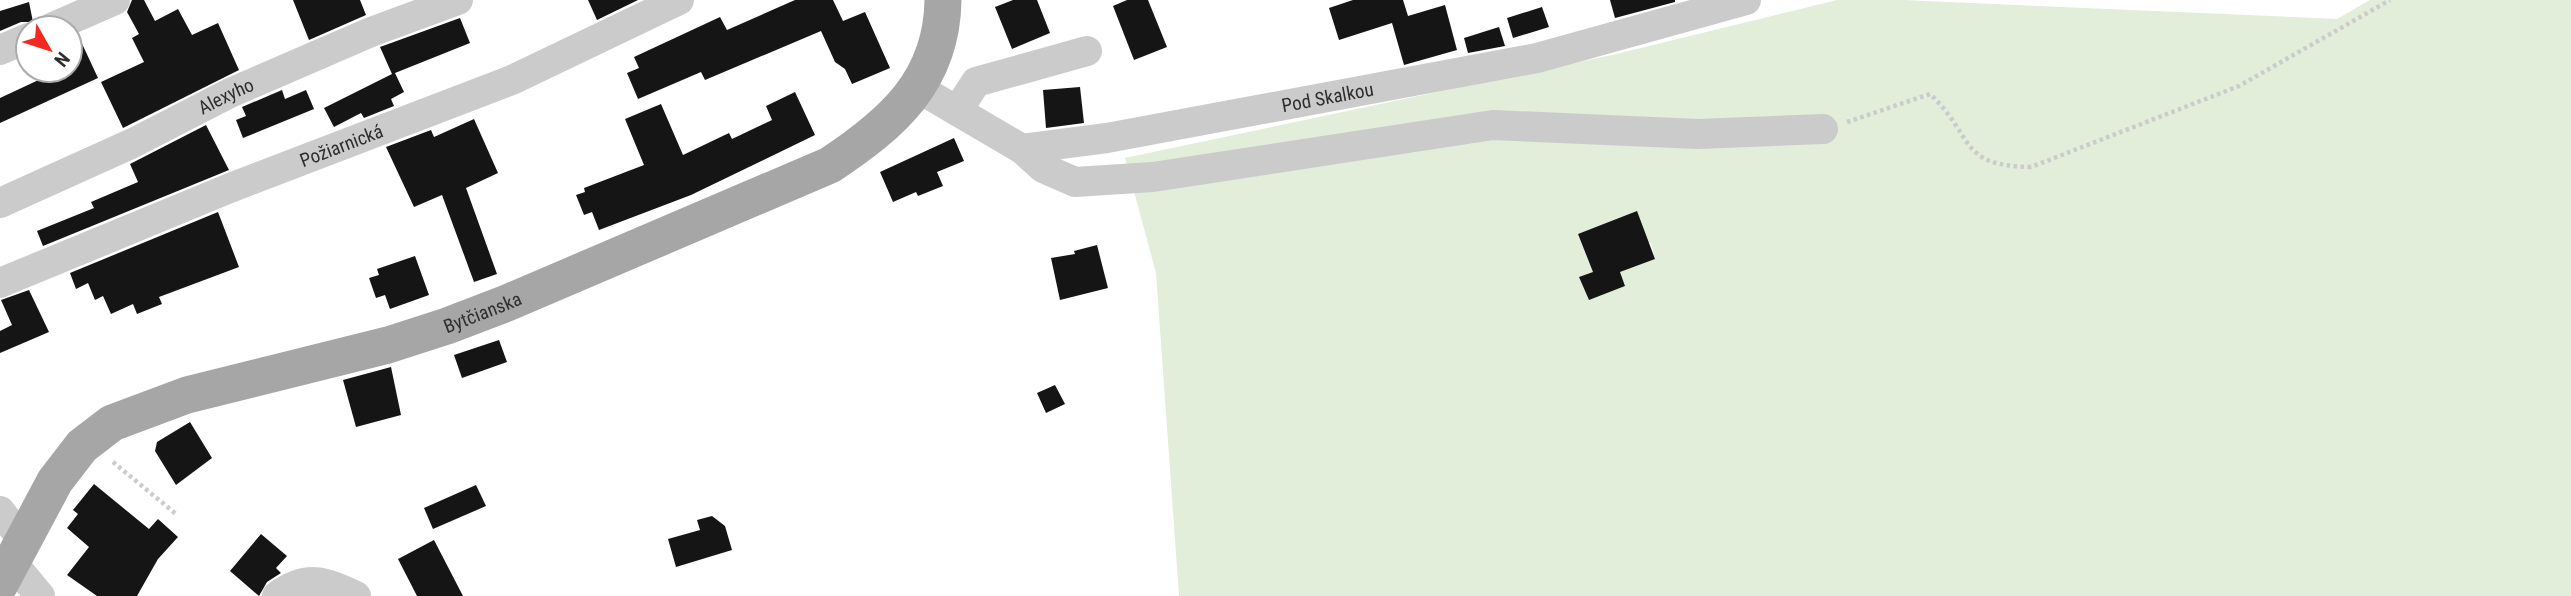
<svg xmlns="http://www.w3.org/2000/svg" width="2571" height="596" viewBox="0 0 2571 596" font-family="'Roboto Condensed',sans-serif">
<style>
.green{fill:#e2edda;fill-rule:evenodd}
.building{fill:#151515}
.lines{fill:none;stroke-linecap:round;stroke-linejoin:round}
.path{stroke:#cbcbcb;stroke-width:4.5;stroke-dasharray:3.5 3.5;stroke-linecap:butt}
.minor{stroke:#cbcbcb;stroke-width:30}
.major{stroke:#a6a6a6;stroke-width:37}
.labels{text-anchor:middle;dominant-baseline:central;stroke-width:7;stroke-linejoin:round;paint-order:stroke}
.street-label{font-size:19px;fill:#2e2e2e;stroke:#fff}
</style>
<rect width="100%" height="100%" fill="#fff"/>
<!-- green -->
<path class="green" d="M1837 0H1903L2337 19 2370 0H2571V596H1179L1156 273 1125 158 1612 55ZM1578 234 1651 243 1655 259 1620 272 1625 286 1589 300 1580 277 1593 272Z"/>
<!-- building -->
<g class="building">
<path d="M132 0H144L155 21 178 9 192 35 218 23 239 70 123 128 101 82 144 62 132 38 139 34 127 12Z"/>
<path d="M293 0H360L366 15 309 40Z"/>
<path d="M588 0H638L597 20Z"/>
<path d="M795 0H833L843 21 865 12 890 68 852 84 845 69 835 62 821 31 705 80 701 72 638 99 627 73 639 68 634 57 720 17 727 30Z"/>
<path d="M1013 0H1037L1050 33 1012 49 995 7Z"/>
<path d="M1127 0H1148L1167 47 1134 60 1113 6Z"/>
<path d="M1353 0H1403L1408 16 1445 5 1457 50 1404 65 1392 23 1339 40 1329 8Z"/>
<path d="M1610 0H1675V2L1615 18Z"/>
<path d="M29 2 33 22H21L0 31V11Z"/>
<path d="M1542 7 1549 27 1513 38 1507 18Z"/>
<path d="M460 18 470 43 395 73 404 92 391 99 394 106 364 118 361 113 334 127 324 108 392 74 380 47Z"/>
<path d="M1499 27 1505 46 1468 53 1464 38Z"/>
<path d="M78 35 98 78 0 123V98L60 70H70V39Z"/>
<path d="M1080 87 1084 123 1046 128 1043 90Z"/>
<path d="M282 90 285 99 306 90 314 109 243 138 236 120 246 116 242 107Z"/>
<path d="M795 92 815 135 691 195 599 230 592 212 584 215 576 195 585 192 584 188 644 165 625 119 661 104 683 155 729 133 732 139 772 120 766 106Z"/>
<path d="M474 119 498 173 466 188 497 274 474 282 442 195 414 207 386 147 431 130 434 137Z"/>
<path d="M206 125 229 170 43 246 37 231 94 208 91 202 138 182 130 164Z"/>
<path d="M954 138 964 161 937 172 943 186 918 196 916 192 893 202 880 172Z"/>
<path d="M1637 211 1655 259 1620 272 1625 286 1589 300 1579 277 1593 272 1578 234Z"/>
<path d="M218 212 239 267 159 297 162 304 137 314 133 304 111 314 103 296 95 300 88 283 76 289 70 273Z"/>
<path d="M1097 245 1108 288 1060 300 1051 258 1075 254 1074 251Z"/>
<path d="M415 256 429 295 390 309 385 295 376 298 369 278 379 275 377 269Z"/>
<path d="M29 290 49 332 0 353V331L12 325 1 300Z"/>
<path d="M499 340 507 362 462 378 454 355Z"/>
<path d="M391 367 401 415 356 427 343 380Z"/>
<path d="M1055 385 1065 404 1046 413 1037 393Z"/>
<path d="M190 422 212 458 176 485 155 451 157 442Z"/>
<path d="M94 484 149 529 158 519 178 537 158 559 137 596H97L67 575 89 547 67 528 78 514 73 510Z"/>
<path d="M476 485 486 506 433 529 424 508Z"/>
<path d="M712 516 725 526 732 550 676 567 668 539 700 530 697 520Z"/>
<path d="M261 534 287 556 276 568 281 573 267 582 259 596 230 571Z"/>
<path d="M434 540 463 596H417L398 559Z"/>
</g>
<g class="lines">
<!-- path -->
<g class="path">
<path d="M1847 122 1930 94C1975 136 1957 166 2031 167L2239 86 2390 0"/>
<path d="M113 462 176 514"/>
</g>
<!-- minor -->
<g class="minor">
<path d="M51 28 115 0"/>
<path d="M0 50 28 38"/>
<path d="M918 88 1022 149 1043 168 1075 182 1153 177 1493 125 1698 134 1823 129"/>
<path d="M957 111 976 82 1087 51"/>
<path id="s1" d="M1022 149 1107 138 1537 58 1746 0"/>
<path id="s2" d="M0 203 133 143 230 93 371 32 458 0"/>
<path id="s3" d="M0 283 230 188 512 80 679 0"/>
<path d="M0 511 22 539"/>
<path d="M11 561 40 596"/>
<path d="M277 596C307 574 324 581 356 596"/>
</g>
<!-- major -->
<path class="major" id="s4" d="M0 584 55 481 82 446 112 423 187 395 388 345 447 326 507 303 830 165C892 124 942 81 943 0"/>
</g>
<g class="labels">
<!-- street labels -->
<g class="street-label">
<text stroke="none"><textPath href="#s2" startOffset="250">Alexyho</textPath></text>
<text stroke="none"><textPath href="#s1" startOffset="310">Pod Skalkou</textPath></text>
<text stroke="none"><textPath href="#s3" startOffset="368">Požiarnická</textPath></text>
<text stroke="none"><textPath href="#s4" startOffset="586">Bytčianska</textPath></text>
</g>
</g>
<!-- north arrow -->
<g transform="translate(49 49) rotate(129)"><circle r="33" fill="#ffffff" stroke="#ababab" stroke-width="2"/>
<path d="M0-5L12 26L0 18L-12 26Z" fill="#f5281f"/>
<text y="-10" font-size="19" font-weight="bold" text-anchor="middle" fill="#2e2e2e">N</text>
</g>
</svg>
